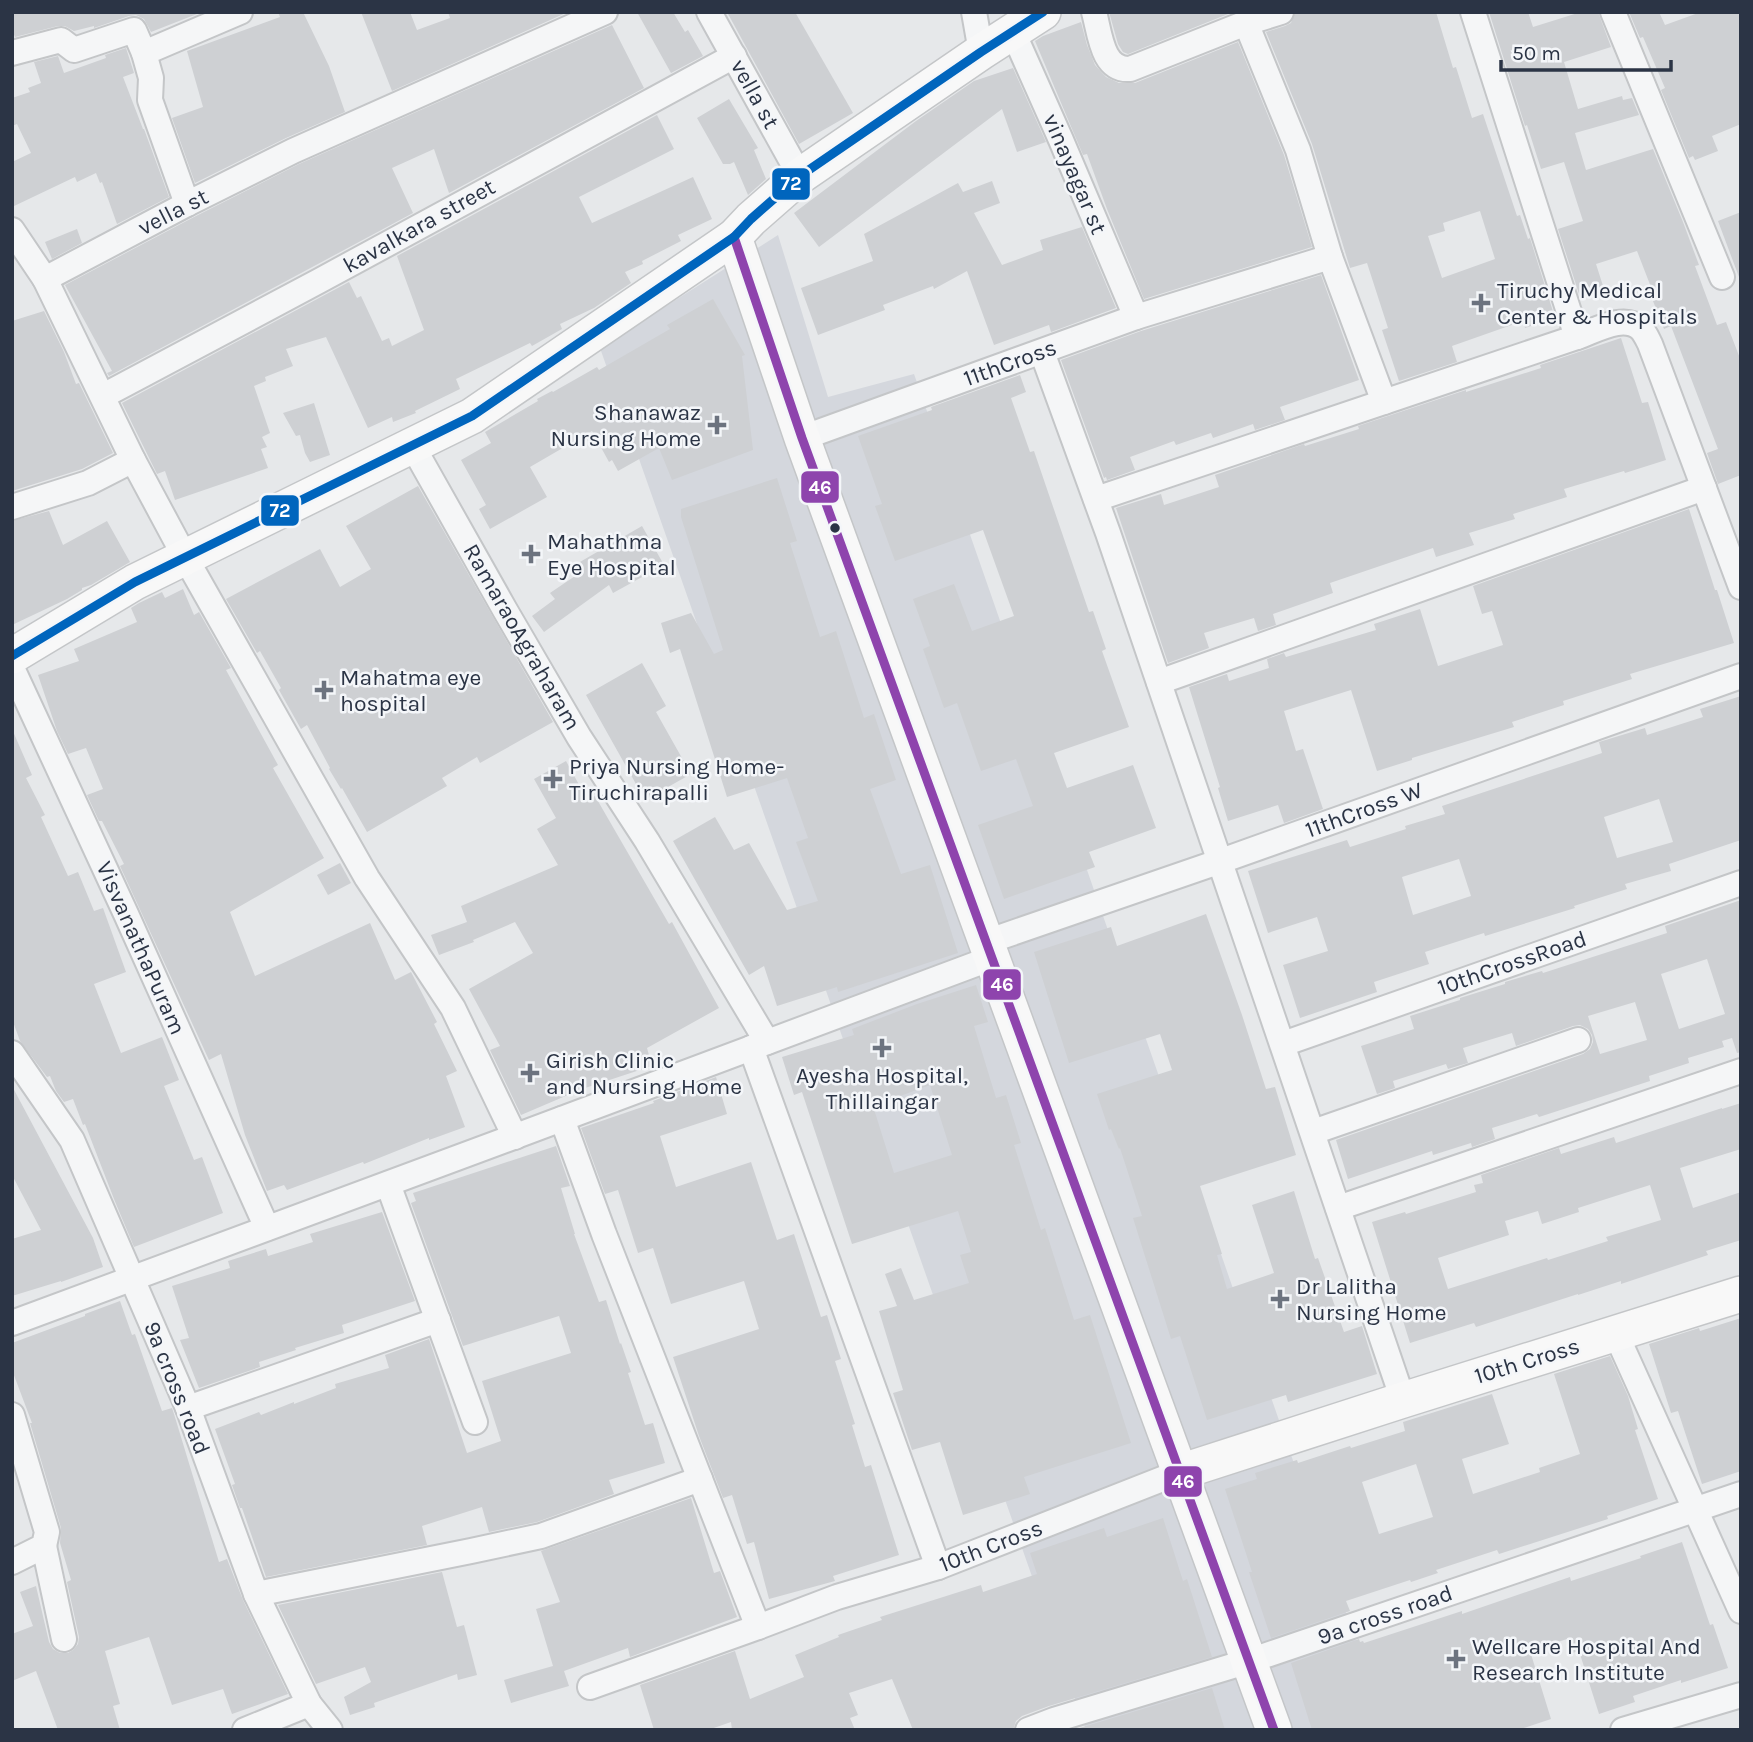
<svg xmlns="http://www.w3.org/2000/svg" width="1753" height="1742" viewBox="0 0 1753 1742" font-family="Karla,sans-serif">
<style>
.built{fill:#d4d7dd}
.building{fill:#ced0d3;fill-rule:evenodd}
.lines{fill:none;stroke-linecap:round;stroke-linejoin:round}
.street-casing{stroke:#c4c6c8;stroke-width:28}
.secondary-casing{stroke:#c4c6c8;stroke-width:38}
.street{stroke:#f5f6f7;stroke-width:24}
.secondary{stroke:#f8f8f8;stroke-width:35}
.bus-1-casing{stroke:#f4f6f9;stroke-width:14}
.bus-2-casing{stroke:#f4f6f9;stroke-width:14}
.bus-1{stroke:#8e44ad;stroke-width:9}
.bus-2{stroke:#0065bd;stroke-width:9}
.poi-dot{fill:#6c737f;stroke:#f4f6f9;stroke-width:2.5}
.bus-dot{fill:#2b3445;stroke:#f4f6f9;stroke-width:2.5}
.labels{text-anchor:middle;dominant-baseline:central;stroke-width:5;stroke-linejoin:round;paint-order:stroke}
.street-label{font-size:23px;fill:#2b3445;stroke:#f4f6f9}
.poi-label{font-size:23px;fill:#2b3445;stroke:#f4f6f9;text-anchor:start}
.line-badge{stroke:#f4f6f9;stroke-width:2.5}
.badge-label{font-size:19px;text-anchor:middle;font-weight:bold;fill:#fff}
</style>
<rect width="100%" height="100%" fill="#e6e8ea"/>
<!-- built -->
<path class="built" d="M778 235 828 397 914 374 1387 1730H1086L600 348Z"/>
<!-- building -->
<g class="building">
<path d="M12 12H202L151 32 144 19 136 15 129 16 94 28V26L74 31 65 26H58L15 37 12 30Z"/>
<path d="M278 12H303L329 66 345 112 286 138 195 183 172 118 203 107 187 51 280 17Z"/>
<path d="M361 12H410L417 30 450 18 448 12H568L392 91Z"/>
<path d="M637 12H673L685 32 688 30 703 56 671 73Z"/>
<path d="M727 12H795L853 113 799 144Z"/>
<path d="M1109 12H1233L1128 54 1123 52 1118 44Z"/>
<path d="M1295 12H1436L1453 68 1456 67 1472 118 1483 114 1517 216 1520 215 1528 239 1530 238 1555 318 1525 328 1523 321 1452 346 1457 362 1399 381 1382 330 1388 328 1367 263 1350 268 1312 144 1266 32 1285 26 1291 23ZM1480 211 1495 259 1442 278 1428 236 1445 231 1443 223Z"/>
<path d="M1489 12H1528L1533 27 1581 12H1598L1611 47 1564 62 1578 109 1622 96 1623 100 1632 98 1639 115 1575 133 1586 170 1653 149 1683 222 1699 265 1695 266 1717 325 1726 322 1741 361V475L1718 484 1707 453 1718 449 1671 326 1664 329 1653 301 1656 300 1637 251 1596 264 1604 289 1580 297 1558 229 1583 221 1564 162 1541 169 1527 125 1525 126Z"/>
<path d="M1629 12H1659L1665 25 1701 12H1741V124L1712 136 1718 151 1695 160 1693 156 1689 158 1661 90 1665 88 1643 37 1640 38Z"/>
<path d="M1081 22 1087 45 1095 65 1106 77 1119 83H1135L1238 42 1284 155 1312 247 1144 299 1107 209 1087 154 1083 155 1035 41 1043 36Z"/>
<path d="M612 25 644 88 449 193 434 149 392 168 413 213 109 376 107 373 112 371 65 285 194 217 299 164Z"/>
<path d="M126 48 134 73 123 77 143 129H144L169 197 117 224 102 182 100 183 96 173 77 182 75 177 12 207V162L31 153 17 124 12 126V98L30 92 28 88 41 83 34 62 58 56 64 73 106 58 105 55Z"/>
<path d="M1013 68 1046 142 1017 152 1002 109 819 247 794 213 916 121 974 81Z"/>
<path d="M729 99 758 148 754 150 766 179 748 195 734 162 730 164H723L697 118Z"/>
<path d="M657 115 674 149 579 197 592 223 693 177 712 219 678 235 681 241 642 261 643 264 625 272 631 283 594 308 560 324 562 329 532 346 530 343 456 379 460 389 415 411 416 413 393 422 392 417 368 428 326 337 286 349 293 366 265 377 266 381 254 386 270 433 262 437 267 447 261 449 268 468 175 500 165 471 157 474 122 403 349 282 357 298 361 296 382 341 389 338 392 346 424 330 397 256Z"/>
<path d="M992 181 1000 203 974 213 1002 265 1043 250 1040 240 1082 227 1116 308 1051 332 1049 325 994 345 967 271 934 289 933 286 883 305 885 310 818 335 801 288 873 261 864 234 958 183 963 192Z"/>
<path d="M1741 212V277H1739L1718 221Z"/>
<path d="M77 229 82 243 52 259 45 242Z"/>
<path d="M1321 275 1359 380 1280 407 1285 420 1255 430 1253 424 1213 438 1211 433 1176 445 1174 441 1130 457 1135 470 1107 480 1106 477 1104 478 1061 360 1141 331Z"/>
<path d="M713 299 745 355 742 356 753 450 672 480 659 448 618 471 612 460 609 462 592 431 530 467 547 497 490 529 479 509 486 505 461 460 491 443 485 432 538 401 537 399 552 391 553 392 597 367 599 370 670 329 667 325Z"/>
<path d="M44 311 64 352 76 384 79 383 113 453 82 469 12 491V321Z"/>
<path d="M1621 338 1642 403 1648 402 1666 460 1625 473 1624 471 1564 489 1567 497 1513 514 1515 519 1469 533 1474 545 1436 557 1433 548 1330 583 1333 593 1273 614 1276 625 1258 631 1254 618 1204 633 1209 648 1168 663 1116 508 1161 494 1164 505 1219 487 1215 475 1304 444 1305 446 1359 429 1358 426 1466 390V392L1541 368 1540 365Z"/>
<path d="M1020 375 1026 392 1011 398 1030 452 1034 451 1089 612 1093 611 1106 649 1102 651 1129 727 1054 753 1067 788 1133 765 1156 828 1089 852 1095 867 1004 899 978 825 1033 806 1016 759 981 771 957 703 944 708 923 649 930 646 913 599 954 584 972 631 1014 616 983 530 895 561 875 506 882 504 858 436 932 410 931 407Z"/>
<path d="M314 403 330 455 310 462 305 453 300 435 296 436 283 413Z"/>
<path d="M777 478 797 541 790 543 820 637 836 631 864 718 874 714 896 780 870 789 901 874 930 865 958 953 838 992 837 987 777 1006 764 966 749 975 673 841 715 817 734 850 749 843 787 910 818 901 796 842 808 838 787 778 727 797 680 649 670 653 661 623 691 613 714 654 723 650 681 517V509Z"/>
<path d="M418 486 553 722 480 763 477 757 442 778 447 786 367 832 342 788 341 789 329 769 330 768 307 725 301 729 279 690 281 688 260 651 257 653 226 599 320 549 340 587 371 569 346 526Z"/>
<path d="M1689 509 1715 590H1717L1734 643 1630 674 1632 679 1563 701 1564 705 1512 722 1514 727 1412 758V760L1377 771 1351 690 1284 711 1296 751 1303 749 1323 809 1284 823 1278 805 1228 821 1218 788 1220 787 1189 687 1227 674 1229 681 1269 668 1267 659 1284 653 1286 657 1376 630 1374 624 1420 609 1438 666 1503 645 1492 611 1482 614 1473 586Z"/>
<path d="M49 511 63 545 107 521 130 562 91 585 82 588V590L67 599 12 625V521Z"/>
<path d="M642 526 664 565 613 593 609 585 544 632 532 616 555 599 550 593 578 574 573 566Z"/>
<path d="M183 589 194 615 199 612 231 668 226 670 278 765 273 768 324 858 230 912 255 976 370 923 395 980 411 972 437 1022 434 1024 457 1071 446 1076 465 1127 429 1140V1138L364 1164 363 1162 287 1190 284 1185 267 1191 245 1135 221 1054 209 1060 120 866 124 864 102 821H99L87 795 103 789 86 748 68 754 57 731 38 675 79 661 74 649 137 622 131 608 139 603 162 592 165 598Z"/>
<path d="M642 663 666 706 656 712 691 774 645 800 586 695Z"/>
<path d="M1741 696V840L1669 864 1671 871 1625 884 1627 889 1574 906 1575 908 1485 936 1484 933 1425 952 1429 964 1374 982 1377 992 1300 1018 1283 965 1328 951 1317 917 1268 933 1248 871 1347 840 1350 847 1406 829 1405 826 1445 814 1442 806 1602 753 1599 742 1645 728 1647 735 1703 717 1700 709ZM1659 799 1673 842 1617 858 1604 817ZM1459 859 1471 896 1413 915 1402 877Z"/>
<path d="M12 729 32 775 26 778 45 815 41 817 68 876 78 872 94 911 103 908 126 972 94 984 121 1053 162 1037 179 1080 164 1086 194 1160 202 1157 223 1213 134 1247 114 1199 85 1124 83 1125 73 1099 64 1102 56 1091 50 1076 47 1077 20 1041 12 1019Z"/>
<path d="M566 761 588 801 595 796 669 924 672 922 719 1008 647 1048 652 1066 582 1089 521 1115 490 1050 500 1046 469 989 533 953 515 922 473 940 474 942 439 955 431 935 467 922 461 906 558 865 537 829 556 818 534 779Z"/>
<path d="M340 863 351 883 328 895 317 875Z"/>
<path d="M1741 900V1052L1737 1053 1732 1038 1722 1041 1724 1047 1688 1058 1689 1063 1649 1076 1650 1081 1539 1117 1537 1114 1492 1128 1495 1139 1472 1147 1471 1143 1433 1155 1432 1151 1348 1179 1336 1140 1583 1054 1590 1049 1593 1042 1592 1035 1588 1029 1580 1025 1573 1026 1516 1046 1512 1033 1463 1048 1468 1063 1448 1069 1446 1064 1393 1081 1395 1088 1377 1094 1361 1046 1414 1029 1410 1016 1460 1000V998L1505 984V982L1542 971 1543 973 1667 933 1665 926ZM1707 959 1725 1014 1679 1029 1661 974ZM1635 1002 1647 1040 1600 1054 1588 1016Z"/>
<path d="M1206 914 1242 1015 1266 1089 1275 1087 1296 1155 1200 1186 1222 1254 1217 1255 1227 1289 1274 1273 1252 1205 1294 1191 1315 1259 1318 1258 1344 1332 1362 1326 1377 1374 1288 1402 1286 1395 1207 1420 1180 1336 1171 1339 1133 1218 1142 1216 1120 1148 1119 1149 1111 1129 1109 1130 1097 1094 1172 1070 1160 1034 1069 1063 1034 952 1111 927 1117 946Z"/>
<path d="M976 985 988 1022 974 1026 996 1098 1006 1095 1021 1143 1014 1145 1041 1230 1045 1228 1074 1320 1090 1315 1131 1443 1024 1477 1030 1494 963 1515 940 1442 912 1450 893 1393 903 1390 879 1311 897 1306 885 1274 901 1268 914 1300 969 1283 960 1255 971 1252 958 1211 852 1244 802 1092 794 1095 782 1057 854 1035 852 1029 917 1004ZM930 1085 952 1155 894 1173 873 1106Z"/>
<path d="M716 1077 727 1114 660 1136 676 1187 751 1162 777 1240 794 1234 821 1317 827 1315 841 1359 835 1361 855 1424 852 1425 865 1467 871 1465 899 1555 833 1576 835 1581 769 1599 754 1542 747 1544 732 1495 723 1498 699 1436 673 1357 759 1329 744 1281 671 1304 653 1248 638 1253 618 1190 605 1194 581 1128 654 1103 653 1101Z"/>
<path d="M12 1086 93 1238 103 1267 61 1282V1281L12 1296V1239L41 1230 12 1175Z"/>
<path d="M1741 1103V1149L1680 1168 1693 1208 1741 1192V1240L1706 1251 1708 1255 1621 1284V1281L1578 1295V1294L1476 1327 1474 1323 1410 1343 1372 1222 1405 1212 1406 1214 1476 1192 1474 1185 1483 1183 1481 1175 1559 1148 1561 1154 1614 1137 1616 1143 1722 1108V1109ZM1650 1185 1661 1220 1606 1237 1608 1241 1548 1260 1547 1258 1448 1289 1438 1258 1509 1235 1505 1221 1538 1211 1542 1224 1579 1212 1578 1208Z"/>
<path d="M556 1146 570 1186 561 1188 575 1234H574L599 1302 606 1300 620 1344 621 1343 631 1372 628 1373 645 1425 653 1423 665 1463 609 1480 614 1494 537 1522 489 1532 482 1507 422 1526 427 1545 266 1577 242 1508H240L232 1485 235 1484 215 1429 259 1412 261 1415 294 1402V1404L336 1388 335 1384 389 1368 385 1355 429 1339 467 1453 501 1441 482 1381 571 1353 559 1316 463 1346 411 1203 416 1201 413 1193Z"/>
<path d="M382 1212 415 1301 342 1325 344 1333 295 1348 296 1350 259 1362 260 1367 199 1388 180 1340 189 1338 172 1286 230 1268 228 1261 266 1249 268 1256 313 1242 310 1234Z"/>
<path d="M120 1301 132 1335 135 1334 162 1411 172 1408 174 1414 219 1562 227 1559 243 1600 288 1694 232 1714 223 1689 172 1705 149 1637 105 1651 120 1704 113 1706 120 1730H58L36 1671 12 1681V1634L33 1626 20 1592 36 1586 49 1642 53 1649 60 1653H68L73 1650 78 1644 79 1637 67 1582 71 1580 60 1543 61 1528 30 1423H32L12 1370V1343L85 1316V1314Z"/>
<path d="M1741 1318V1471L1702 1484 1678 1411 1671 1413 1649 1344 1699 1328 1700 1331Z"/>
<path d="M1610 1356 1628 1396 1638 1429 1635 1430 1658 1499 1607 1516 1608 1519 1499 1554 1497 1550 1436 1570 1438 1573 1411 1582 1410 1580 1346 1601 1350 1611 1271 1638 1249 1572H1252L1225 1489 1257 1479 1255 1473 1297 1460 1298 1463 1350 1446 1351 1448 1405 1431 1403 1422 1492 1394 1509 1444 1462 1459 1473 1494 1540 1472 1539 1468 1580 1454 1554 1374ZM1416 1464 1433 1517 1379 1534 1362 1482Z"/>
<path d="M691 1498 714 1573 720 1571 737 1617 630 1657 628 1648 564 1671 569 1686 511 1703 504 1680 553 1666 536 1609 560 1602 541 1551Z"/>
<path d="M1163 1518 1183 1581 1187 1579 1212 1657 1049 1706 1022 1716 1016 1721 1013 1730H913L892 1679 849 1693 858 1715 850 1718 855 1730H732L731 1722 708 1730H654L640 1685 735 1651 750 1699 804 1677 795 1655 839 1637 838 1635 882 1620 880 1617 981 1585 983 1592 1037 1574 1030 1553 1104 1528 1107 1537Z"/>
<path d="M1682 1542 1710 1625 1713 1624 1728 1668 1681 1683V1680L1633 1696 1635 1702 1599 1714 1579 1651 1572 1653 1567 1639 1530 1651 1551 1719 1518 1730H1312L1291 1663 1359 1639 1360 1642 1363 1641 1364 1643 1462 1611V1614L1570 1577 1571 1581 1641 1558 1640 1556Z"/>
<path d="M442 1572 457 1627 464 1625 477 1675 458 1680 457 1674 374 1703 375 1707 350 1715 344 1697 371 1682 365 1667 316 1684 278 1605Z"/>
<path d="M1212 1688 1225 1730H1073Z"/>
</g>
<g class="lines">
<!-- street casing -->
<g class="street-casing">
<g id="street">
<path d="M709 12 800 176"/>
<path d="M974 12 981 52"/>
<path d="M1094 12C1100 34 1102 71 1130 69L1246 23 1281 12"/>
<path d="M1613 12 1722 277"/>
<path d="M1246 23 1298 150 1330 257 1384 402"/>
<path d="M1013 32 1061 140 1136 317"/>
<path d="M12 53 61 40 74 50 134 30 144 53"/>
<path d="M187 204 150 100 151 78 144 53 240 12"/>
<path d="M12 230 45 279"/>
<path d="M1577 337C1595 331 1624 313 1641 329 1645 333 1647 338 1650 344L1741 587"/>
<path d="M1042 352 1108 533 1403 1400"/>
<path d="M103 396 319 281 734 56"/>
<path d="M802 438 1136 317 1330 257"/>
<path d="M412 445 505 610 579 737 647 841 767 1042"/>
<path d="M133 460 185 557 367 878 453 1008 515 1137"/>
<path d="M1096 499 1577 337 1473 12"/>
<path d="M12 507 88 483 133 460 45 279 187 204 293 151 605 12"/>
<path d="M12 668 126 914 267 1228"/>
<path d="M1159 682 1704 488"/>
<path d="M986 942 1221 861 1741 676"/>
<path d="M1283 1044 1741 883"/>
<path d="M751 1048 938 1567"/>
<path d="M12 1053 72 1140 188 1408 256 1594 309 1704 330 1730"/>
<path d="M562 1119 604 1234 758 1627 837 1597 938 1567 1180 1472"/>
<path d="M1313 1132 1578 1040"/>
<path d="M388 1184 475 1422"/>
<path d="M1338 1208 1741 1071"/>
<path d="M12 1323 508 1139 992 958"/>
<path d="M1616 1334 1741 1611"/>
<path d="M188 1408 438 1320"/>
<path d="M12 1415 47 1532 44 1546 12 1562"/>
<path d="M44 1546 64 1639"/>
<path d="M256 1594 471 1551 541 1536 700 1479"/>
<path d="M590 1687 758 1627"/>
<path d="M245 1730 309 1704"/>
<path d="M1028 1730 1054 1720 1249 1661 1741 1494"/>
<path d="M1623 1730 1741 1695"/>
</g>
</g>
<!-- secondary casing -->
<g class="secondary-casing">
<g id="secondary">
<path d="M734 237 802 438 1274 1730"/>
<path d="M12 656 135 582 472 416 734 237 751 219 800 176 981 52 1043 12"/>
<path d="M1180 1472 1403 1400 1741 1294"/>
</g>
</g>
<!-- street -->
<use href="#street" class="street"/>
<!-- secondary -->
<use href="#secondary" class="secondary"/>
<!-- bus-1 casing -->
<g class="bus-1-casing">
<path id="bus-1" d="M734 237 802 438 1274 1730"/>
</g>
<!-- bus-2 casing -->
<g class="bus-2-casing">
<path id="bus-2" d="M12 656 135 582 472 416 734 237 751 219 800 176 981 52 1043 12"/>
</g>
<!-- bus-1 -->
<use href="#bus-1" class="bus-1"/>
<!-- bus-2 -->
<use href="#bus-2" class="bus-2"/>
</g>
<!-- markers -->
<g class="poi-dot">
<path d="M1477.5 292.5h7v7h7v7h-7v7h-7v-7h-7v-7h7z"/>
<path d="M713.5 414.5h7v7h7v7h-7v7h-7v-7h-7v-7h7z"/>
<path d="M527.5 543.5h7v7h7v7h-7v7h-7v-7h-7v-7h7z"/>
<path d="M320.5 679.5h7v7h7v7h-7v7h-7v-7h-7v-7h7z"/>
<path d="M549.5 768.5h7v7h7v7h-7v7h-7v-7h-7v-7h7z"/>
<path d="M878.5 1037.5h7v7h7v7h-7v7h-7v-7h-7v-7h7z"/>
<path d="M526.5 1062.5h7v7h7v7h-7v7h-7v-7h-7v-7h7z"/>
<path d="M1276.5 1288.5h7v7h7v7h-7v7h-7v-7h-7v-7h7z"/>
<path d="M1452.5 1648.5h7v7h7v7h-7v7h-7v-7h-7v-7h7z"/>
</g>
<circle class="bus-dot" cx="835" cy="528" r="6"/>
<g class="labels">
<!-- street labels -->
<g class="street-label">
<text transform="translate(755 94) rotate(61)">vella st</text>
<text transform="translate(1075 174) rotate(67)">vinayagar st</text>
<text transform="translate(173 212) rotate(-27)">vella st</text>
<text transform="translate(419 226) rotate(-29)">kavalkara street</text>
<text transform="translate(1010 363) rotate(-20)">11thCross</text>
<text transform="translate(522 637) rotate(60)">RamaraoAgraharam</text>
<text transform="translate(1364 810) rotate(-20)">11thCross W</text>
<text transform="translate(141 948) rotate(66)">VisvanathaPuram</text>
<text transform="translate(1512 963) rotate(-19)">10thCrossRoad</text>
<text transform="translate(1527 1361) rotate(-17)">10th Cross</text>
<text transform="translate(177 1388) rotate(68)">9a cross road</text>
<text transform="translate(991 1546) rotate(-21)">10th Cross</text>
<text transform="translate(1385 1615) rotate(-19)">9a cross road</text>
</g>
<!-- poi labels -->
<g class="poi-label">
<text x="1497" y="290">Tiruchy Medical<tspan x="1497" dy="26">Center &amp; Hospitals</tspan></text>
<text x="701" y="412" text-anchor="end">Shanawaz<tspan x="701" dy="26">Nursing Home</tspan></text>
<text x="547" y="541">Mahathma<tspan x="547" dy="26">Eye Hospital</tspan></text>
<text x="340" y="677">Mahatma eye<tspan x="340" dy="26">hospital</tspan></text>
<text x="569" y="766">Priya Nursing Home-<tspan x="569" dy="26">Tiruchirapalli</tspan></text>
<text x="546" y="1060">Girish Clinic<tspan x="546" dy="26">and Nursing Home</tspan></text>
<text x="882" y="1075" text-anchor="middle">Ayesha Hospital,<tspan x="882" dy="26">Thillaingar</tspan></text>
<text x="1296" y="1286">Dr Lalitha<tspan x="1296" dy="26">Nursing Home</tspan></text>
<text x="1472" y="1646">Wellcare Hospital And<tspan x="1472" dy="26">Research Institute</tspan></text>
</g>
</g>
<g class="line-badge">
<rect x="771" y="167" width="40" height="34" rx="7" fill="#0065bd"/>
<rect x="800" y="470" width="40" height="34" rx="7" fill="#8e44ad"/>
<rect x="260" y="494" width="40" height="33" rx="7" fill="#0065bd"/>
<rect x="982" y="968" width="40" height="33" rx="7" fill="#8e44ad"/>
<rect x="1163" y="1465" width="40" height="33" rx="7" fill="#8e44ad"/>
</g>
<g class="badge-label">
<text x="791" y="190">72</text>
<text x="820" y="494">46</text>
<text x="280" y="517">72</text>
<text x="1002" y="991">46</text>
<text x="1183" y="1488">46</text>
</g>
<!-- border -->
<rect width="1753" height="1742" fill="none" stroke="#2b3445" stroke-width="28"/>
<!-- scale -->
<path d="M1501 60v10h170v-10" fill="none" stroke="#2b3445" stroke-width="3.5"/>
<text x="1512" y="60" font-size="21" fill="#2b3445" stroke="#f4f6f9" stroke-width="5" paint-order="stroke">50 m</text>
</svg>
